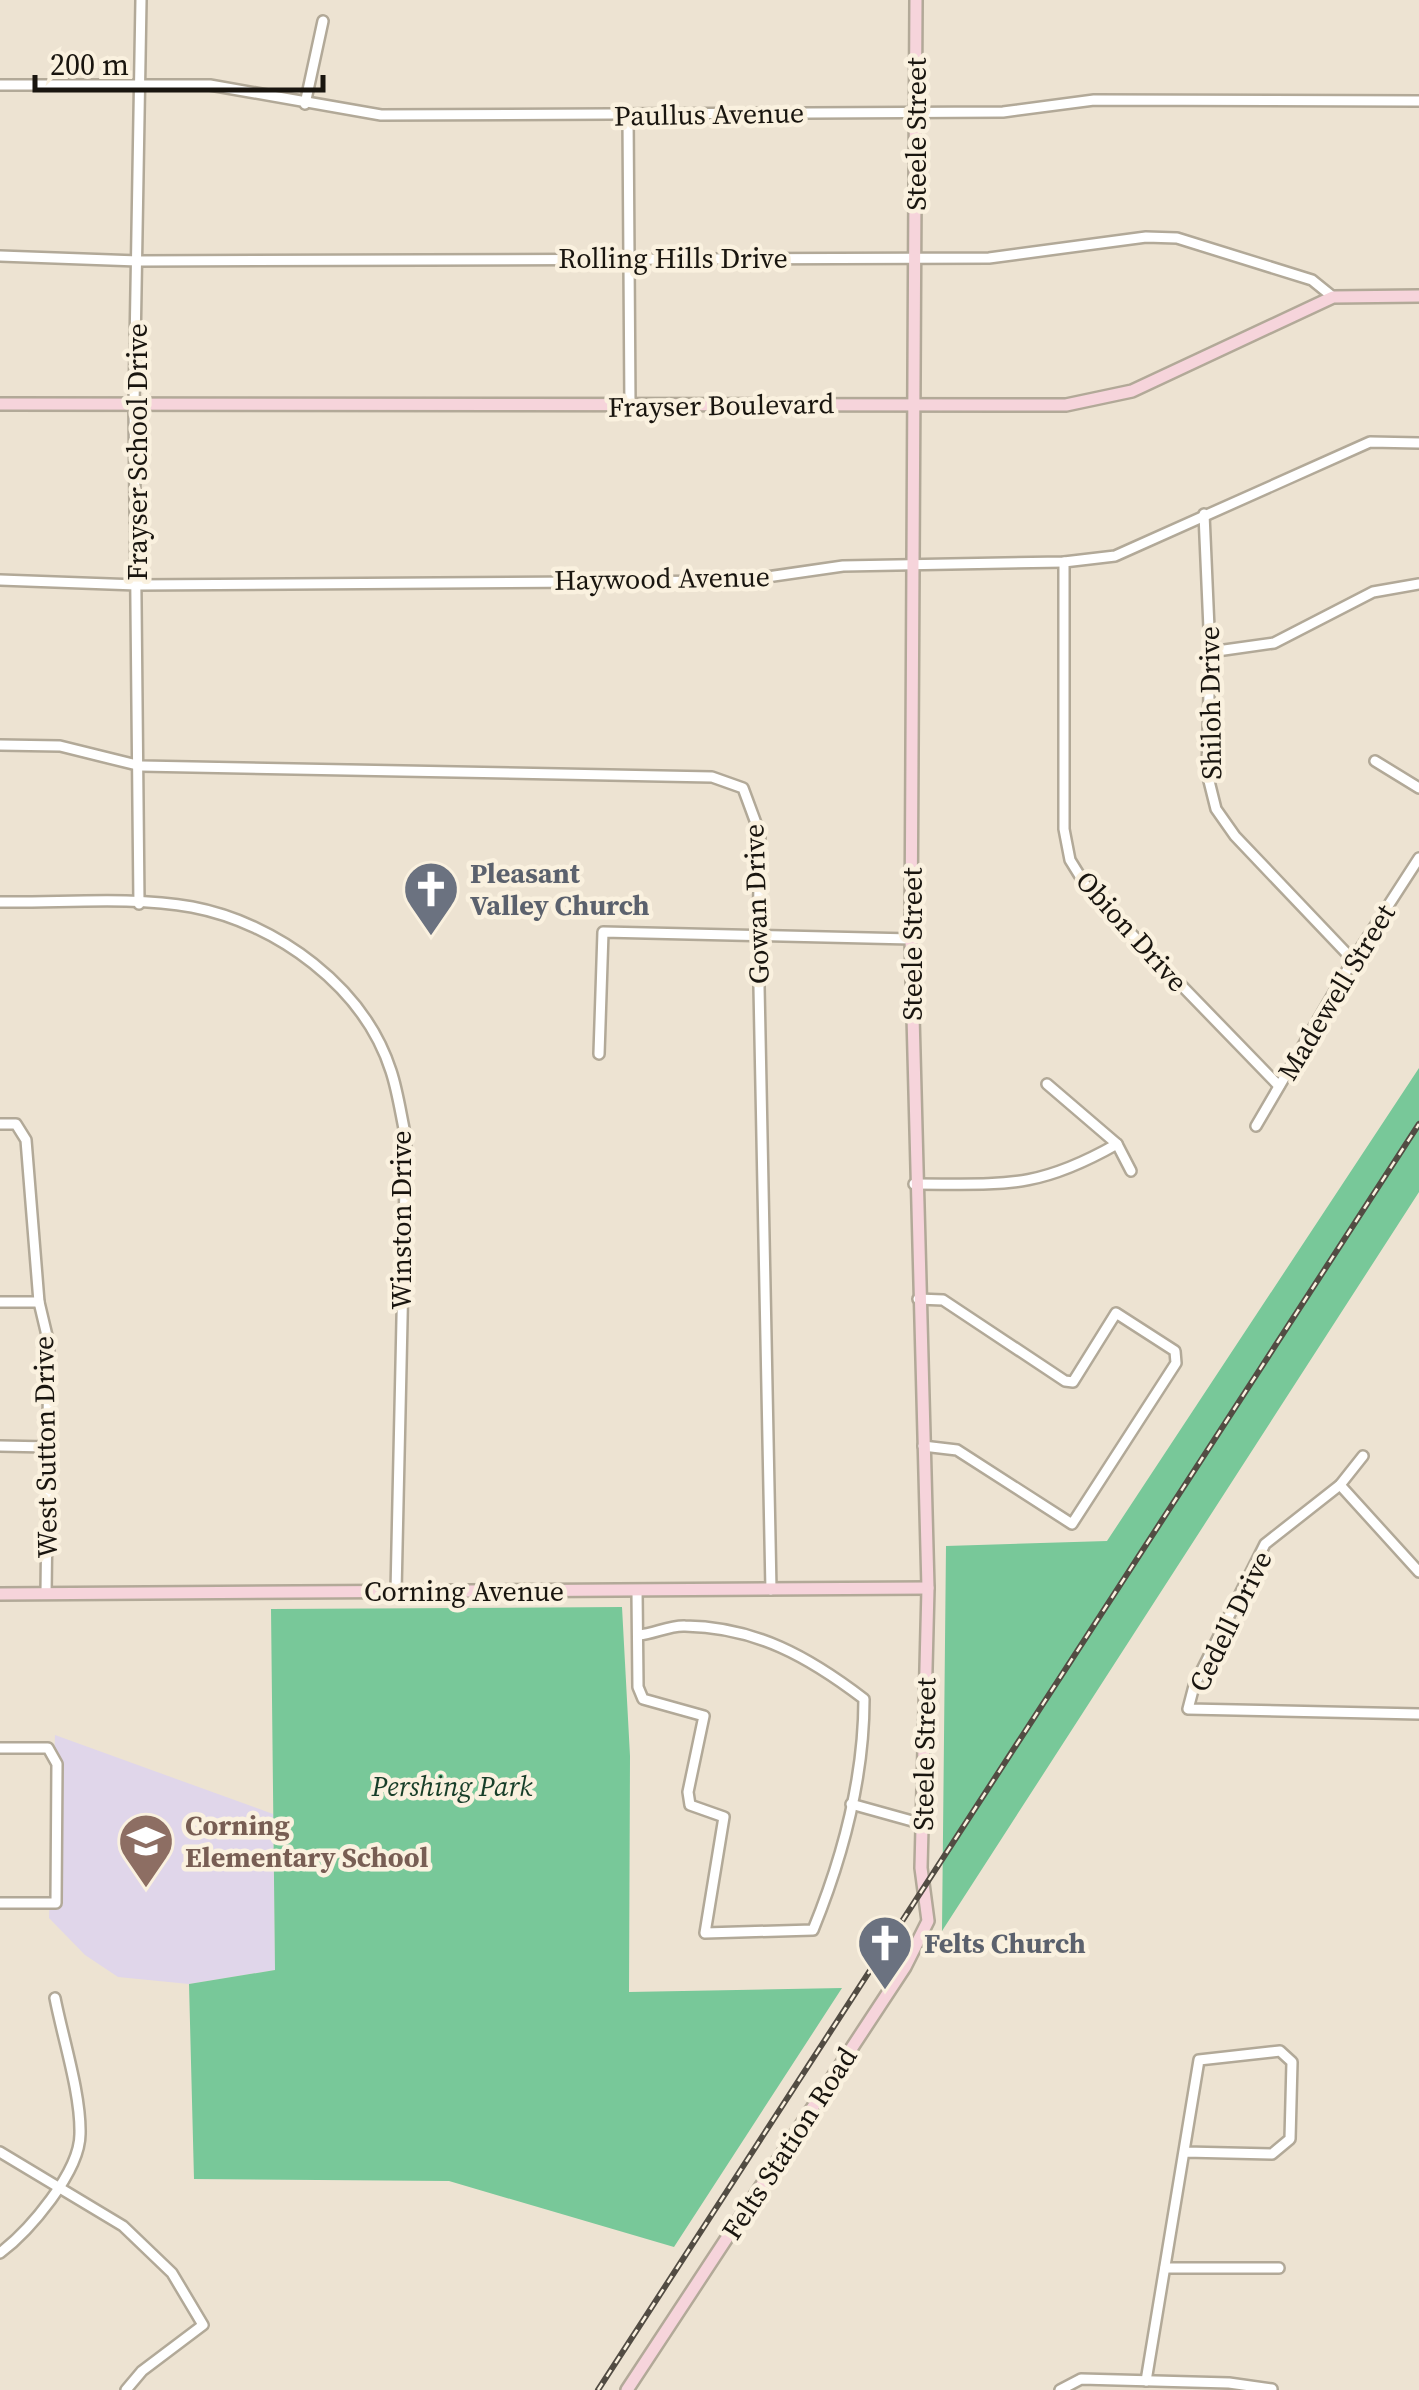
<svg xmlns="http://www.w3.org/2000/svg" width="1419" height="2390" viewBox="0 0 1419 2390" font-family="'Source Serif 4',serif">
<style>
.education{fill:#e0d6ea}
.green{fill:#78c899}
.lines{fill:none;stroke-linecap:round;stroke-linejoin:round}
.street-casing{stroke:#b2a998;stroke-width:14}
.secondary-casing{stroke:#b2a998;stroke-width:16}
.street{stroke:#fff;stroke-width:9}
.secondary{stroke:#f6d4db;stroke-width:11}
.rail-casing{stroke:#524c43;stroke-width:6}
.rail{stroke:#faf1df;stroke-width:2.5;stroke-dasharray:8;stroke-linecap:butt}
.labels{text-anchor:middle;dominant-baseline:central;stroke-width:9;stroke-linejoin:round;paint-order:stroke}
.street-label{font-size:28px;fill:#19150f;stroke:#faf1df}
.worship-label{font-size:28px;font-weight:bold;fill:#5b616d;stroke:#faf1df;text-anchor:start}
.park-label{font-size:28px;font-style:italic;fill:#173e29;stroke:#faf1df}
.education-label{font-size:28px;font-weight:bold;fill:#785e54;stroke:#faf1df;text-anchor:start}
</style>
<rect width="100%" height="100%" fill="#ede3d2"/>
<!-- education -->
<path class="education" d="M55 1735 273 1814 275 1970 189 1984 118 1977 85 1955 49 1918Z"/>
<!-- green -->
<g class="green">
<path d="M1419 1068V1192L942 1931 946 1546 1107 1541Z"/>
<path d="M622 1607 630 1756 629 1992 842 1988 674 2247 449 2181 194 2179 189 1984 275 1970 271 1609Z"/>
</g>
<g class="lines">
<!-- street casing -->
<g class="street-casing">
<g id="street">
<path d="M0 85H210L381 115 1003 112 1094 100 1419 101"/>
<path d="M305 104 323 21"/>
<path d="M628 115 630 407"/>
<path d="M0 256 138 261 989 258 1146 237 1177 238 1312 280 1333 297"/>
<path d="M1204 514 1210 652 1207 773 1216 809 1235 836 1353 960"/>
<path d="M1064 562V829L1070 860 1088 889 1279 1086"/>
<path d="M0 580 137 585 739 581 843 566 1064 562 1115 556 1370 442 1419 443"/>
<path d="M1210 652 1274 643 1373 592 1419 584"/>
<path d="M0 745 60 746 141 766 712 777 743 788 760 834 758 936 771 1590"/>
<path d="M1375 761 1419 788"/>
<path d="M0 902C62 903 131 896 192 907 277 923 364 987 391 1071 398 1092 401 1116 406 1138L396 1592"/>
<path d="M139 904 134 405 141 0"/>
<path d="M599 1054 603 932 911 939"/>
<path d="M1047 1084 1117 1144 1131 1171"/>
<path d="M0 1124H16L26 1140 39 1302 49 1344 46 1594"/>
<path d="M1256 1126 1353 960 1419 858"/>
<path d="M914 1184C1004 1184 1036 1190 1117 1144"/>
<path d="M918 1299 943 1300 1065 1381 1073 1382 1116 1313 1175 1351 1176 1363 1072 1524 957 1450 923 1446"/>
<path d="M0 1302H39"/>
<path d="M0 1446 48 1447"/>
<path d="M1363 1456 1340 1485 1265 1544 1194 1686 1188 1709 1419 1714"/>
<path d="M1340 1485 1419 1572"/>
<path d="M637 1591 638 1687 643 1699 704 1716 688 1792 690 1805 724 1817 705 1933 813 1930C842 1859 864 1777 864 1699 809 1657 756 1627 685 1626 670 1625 654 1634 639 1635"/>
<path d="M0 1748H48L57 1764 56 1903H0"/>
<path d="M851 1804 923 1824"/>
<path d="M0 2152 123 2226 172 2273 203 2325 142 2371 126 2390"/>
<path d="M0 2253C29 2231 80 2172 80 2134 81 2094 63 2039 55 1998"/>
<path d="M1165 2268H1279"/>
<path d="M1146 2381 1199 2060 1280 2051 1292 2062 1290 2139 1272 2154 1185 2152"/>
<path d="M1060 2390 1081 2379 1229 2383 1272 2389"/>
</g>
</g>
<!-- secondary casing -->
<g class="secondary-casing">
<g id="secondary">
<path d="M0 404 1066 405 1132 391 1333 297 1419 296"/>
<path d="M0 1594 928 1588"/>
<path d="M627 2390 905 1967 928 1921 921 1868 928 1588 911 939 916 0"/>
</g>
</g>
<!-- street -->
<use href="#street" class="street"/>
<!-- secondary -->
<use href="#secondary" class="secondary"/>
<!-- rail casing -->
<g class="rail-casing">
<path id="rail" d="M598 2390 1419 1124"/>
</g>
<!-- rail -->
<use href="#rail" class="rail"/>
</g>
<!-- icons -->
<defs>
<g id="church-pin" transform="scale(2.875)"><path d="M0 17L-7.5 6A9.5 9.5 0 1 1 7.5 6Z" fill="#6b7280" stroke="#faf1df"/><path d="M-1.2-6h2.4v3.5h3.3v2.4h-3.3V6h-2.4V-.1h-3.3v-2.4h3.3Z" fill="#fff"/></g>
<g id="school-pin" transform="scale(2.875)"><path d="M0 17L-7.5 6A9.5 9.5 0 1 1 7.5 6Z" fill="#8d6e63" stroke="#faf1df"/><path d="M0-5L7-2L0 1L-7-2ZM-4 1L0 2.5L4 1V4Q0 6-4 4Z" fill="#fff"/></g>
</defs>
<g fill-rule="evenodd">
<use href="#church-pin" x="431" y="889"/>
<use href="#school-pin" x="146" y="1841"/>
<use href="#church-pin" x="885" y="1943"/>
</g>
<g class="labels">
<!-- street labels -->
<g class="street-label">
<text transform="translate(709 114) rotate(-1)">Paullus Avenue</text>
<text transform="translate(916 134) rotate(-90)">Steele Street</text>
<text x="673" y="258">Rolling Hills Drive</text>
<text transform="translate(721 405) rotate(-1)">Frayser Boulevard</text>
<text transform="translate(137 452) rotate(-90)">Frayser School Drive</text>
<text transform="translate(662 578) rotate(-1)">Haywood Avenue</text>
<text transform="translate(1210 703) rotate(-91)">Shiloh Drive</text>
<text transform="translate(756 904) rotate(-92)">Gowan Drive</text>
<text transform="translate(1132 931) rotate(48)">Obion Drive</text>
<text transform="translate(912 944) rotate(-90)">Steele Street</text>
<text transform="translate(1336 992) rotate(-59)">Madewell Street</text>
<text transform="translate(401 1220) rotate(-90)">Winston Drive</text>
<text transform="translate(45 1447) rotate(-91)">West Sutton Drive</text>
<text x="464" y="1591">Corning Avenue</text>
<text transform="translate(1230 1621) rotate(-64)">Cedell Drive</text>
<text transform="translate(924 1754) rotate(-89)">Steele Street</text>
<text transform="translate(789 2143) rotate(-57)">Felts Station Road</text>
</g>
<!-- worship labels -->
<g class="worship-label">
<text x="470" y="873">Pleasant<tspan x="470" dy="32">Valley Church</tspan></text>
<text x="924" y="1943">Felts Church</text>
</g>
<!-- park labels -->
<g class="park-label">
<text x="452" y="1786">Pershing Park</text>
</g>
<!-- education labels -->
<g class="education-label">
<text x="185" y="1825">Corning<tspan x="185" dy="32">Elementary School</tspan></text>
</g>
</g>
<!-- scale -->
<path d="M35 75v15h288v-15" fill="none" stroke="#19150f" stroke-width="5"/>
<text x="50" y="75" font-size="30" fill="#19150f" stroke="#faf1df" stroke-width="8" paint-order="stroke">200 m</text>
</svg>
